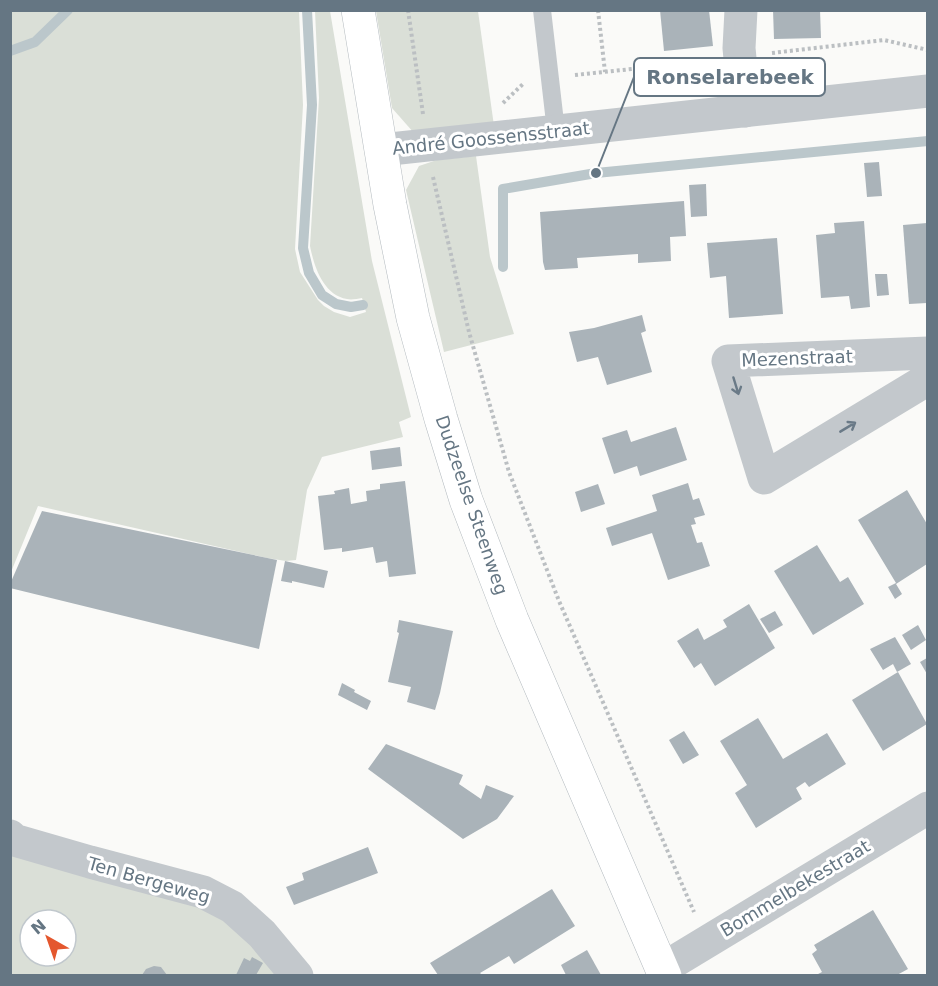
<svg xmlns="http://www.w3.org/2000/svg" width="938" height="986" viewBox="0 0 938 986" font-family="'DejaVu Sans',sans-serif">
<style>
.green{fill:#dadfd7;fill-rule:evenodd}
.lines{fill:none;stroke-linecap:round;stroke-linejoin:round}
.stream{stroke:#bbc7cb;stroke-width:10}
.building{fill:#aab3b9}
.secondary-casing{stroke:#b3babf;stroke-width:34}
.path{stroke:#bbbfc2;stroke-width:4;stroke-dasharray:3 3;stroke-linecap:butt}
.lane{stroke:#c3c8cc;stroke-width:18}
.street{stroke:#c3c8cc;stroke-width:33}
.secondary{stroke:#fff;stroke-width:33}
.oneway{stroke:#6a7a87}
.labels{text-anchor:middle;dominant-baseline:central;stroke-width:6;stroke-linejoin:round;paint-order:stroke}
.street-label{font-size:18px;fill:#657683;stroke:#fff}
.leader{fill:none;stroke:#657683;stroke-width:2}
.callout-dot{fill:#657683;stroke:#fff;stroke-width:2}
.callout{fill:#fff;stroke:#657683;stroke-width:2}
.callout-label{font-size:20px;text-anchor:middle;font-weight:bold;fill:#657683}
</style>
<rect width="100%" height="100%" fill="#fafaf8"/>
<!-- green -->
<g class="green">
<path d="M11 11H299L303 105 295 249 300 272 318 300 324 306 334 312 350 317 366 312 362 298C357 299 351 300 347 299 323 295 314 266 310 246L319 98 315 11H330L372 261 411 417 399 422 403 437 322 457 307 490 296 560 286 561 267 558 38 506 11 572Z"/>
<path d="M376 11H478L494 126 414 133 392 108Z"/>
<path d="M476 156 490 257 514 334 444 352 406 190 419 166 437 160Z"/>
<path d="M10 836 203 892 297 975H11ZM30 920H66V956H30Z"/>
</g>
<g class="lines">
<!-- stream -->
<g class="stream">
<path d="M307 10 312 105 303 248 309 273 322 295 336 304 351 307 363 305"/>
<path d="M10 51 35 42 68 10"/>
<path d="M503 267V189L596 173 928 141"/>
</g>
</g>
<!-- building -->
<g class="building">
<path d="M660 10H709L713 46 664 51Z"/>
<path d="M773 10H820L821 38 774 39Z"/>
<path d="M879 162 882 196 867 197 864 163Z"/>
<path d="M706 184 707 216 691 217 689 185Z"/>
<path d="M684 201 686 236 670 237 671 261 638 263V254L577 258 578 268 545 270 543 262 540 212Z"/>
<path d="M864 221 870 307 851 309 849 296 821 298 816 235 835 233 834 223Z"/>
<path d="M927 223V303L909 304 903 225Z"/>
<path d="M777 238 783 314 729 318 726 276 710 278 707 243Z"/>
<path d="M875 274H887L889 295 877 296Z"/>
<path d="M642 315 646 331 641 333 652 372 607 385 598 357 577 362 569 332 594 328Z"/>
<path d="M676 427 687 460 640 476 637 466 614 474 602 438 627 430 631 442Z"/>
<path d="M400 447 402 466 372 470 370 451Z"/>
<path d="M405 481 416 574 389 577 387 561 376 563 373 547 342 552V548L324 550 318 496 335 494 334 491 349 488 351 504 367 501 366 491 380 489V484Z"/>
<path d="M688 483 693 500 699 498 705 515 694 518 696 524 691 525 697 543 702 542 710 566 668 580 652 533 612 546 606 528 657 511 652 495Z"/>
<path d="M598 484 605 504 581 512 575 492Z"/>
<path d="M907 490 927 524V564L896 584 902 594 895 599 888 587 896 583 858 520Z"/>
<path d="M42 511 277 560 259 649 10 588V584Z"/>
<path d="M817 545 840 582 848 577 864 604 813 635 774 571Z"/>
<path d="M285 561 328 571 324 588 292 581V583L281 581Z"/>
<path d="M749 604 775 648 715 686 701 663 694 668 677 641 698 628 704 640 727 627 723 620Z"/>
<path d="M775 611 783 625 769 633 760 619Z"/>
<path d="M399 620 453 631 440 693 435 710 407 702 411 687 388 682 399 633 397 632Z"/>
<path d="M918 625 926 640 911 650 902 635Z"/>
<path d="M895 637 911 664 897 672 893 664 883 670 870 649Z"/>
<path d="M927 658V674L920 662Z"/>
<path d="M898 672 927 724 883 751 852 700Z"/>
<path d="M342 683 355 690 354 692 371 701 367 710 338 695Z"/>
<path d="M758 718 783 759 827 733 846 764 809 787 805 782 796 788 802 799 756 828 735 793 747 785 720 741Z"/>
<path d="M684 731 699 755 683 764 669 740Z"/>
<path d="M386 744 463 775 459 784 481 799 486 785 514 796 497 819 463 839 368 769Z"/>
<path d="M368 847 378 873 294 905 286 887 304 880 302 873Z"/>
<path d="M552 889 575 926 514 964 509 956 480 973 482 975H438L430 963Z"/>
<path d="M873 910 908 969 897 975H816L822 972 812 954 817 950 814 945Z"/>
<path d="M587 950 601 975H566L561 965Z"/>
<path d="M252 957 263 963 256 975H236L244 958 250 961Z"/>
<path d="M154 966 161 967 167 975H142L146 969Z"/>
</g>
<g class="lines">
<!-- secondary casing -->
<g class="secondary-casing">
<path id="secondary" d="M358 10 390 205 413 318 441 419 466 500 512 620 665 976"/>
</g>
<!-- path -->
<g class="path">
<path d="M408 10 423 114"/>
<path d="M598 10 605 72"/>
<path d="M772 53 884 40 928 50"/>
<path d="M575 75 708 61"/>
<path d="M503 103 524 83"/>
<path d="M433 177 469 332 509 472 559 601 694 912"/>
</g>
<!-- lane -->
<path class="lane" d="M542 10 556 131"/>
<!-- street -->
<g class="street">
<path d="M741 10 739 48 745 111"/>
<path d="M381 150 928 91"/>
<path d="M928 353 728 361 764 478 928 379"/>
<path d="M10 836 14 840 90 862 203 892 232 907 262 934 297 976"/>
<path d="M662 969 928 808"/>
</g>
<!-- secondary -->
<use href="#secondary" class="secondary"/>
</g>
<!-- one-way arrows -->
<defs><path id="oneway-shaft" d="M-6 0H5M1.5-3L5.5 0L1.5 3" fill="none" stroke-width="1.6" stroke-linecap="round" stroke-linejoin="round" transform="scale(1.5)"/></defs>
<g class="oneway">
<use href="#oneway-shaft" transform="translate(736 386) rotate(73)"/>
<use href="#oneway-shaft" transform="translate(848 427) rotate(-31)"/>
</g>
<g class="labels">
<!-- street labels -->
<g class="street-label">
<text transform="translate(491 138) rotate(-6)">André Goossensstraat</text>
<text transform="translate(797 358) rotate(-2)">Mezenstraat</text>
<text transform="translate(472 505) rotate(71)">Dudzeelse Steenweg</text>
<text transform="translate(149 880) rotate(16)">Ten Bergeweg</text>
<text transform="translate(795 888) rotate(-31)">Bommelbekestraat</text>
</g>
</g>
<!-- callouts -->
<path class="leader" d="M596 173L634 77"/>
<circle class="callout-dot" cx="596" cy="173" r="6"/>
<rect class="callout" x="634" y="58" width="191" height="38" rx="6"/>
<g class="callout-label">
<text x="730" y="84">Ronselarebeek</text>
</g>
<!-- border -->
<rect width="938" height="986" fill="none" stroke="#657683" stroke-width="24"/>
<!-- north arrow -->
<g transform="translate(48 938) rotate(320)"><circle r="28" fill="#ffffff" stroke="#c1c8cd" stroke-width="1.5"/>
<path d="M0-4.5L10 22L0 15L-10 22Z" fill="#e4572e"/>
<text y="-9" font-size="16" font-weight="bold" text-anchor="middle" fill="#657683">N</text>
</g>
</svg>
